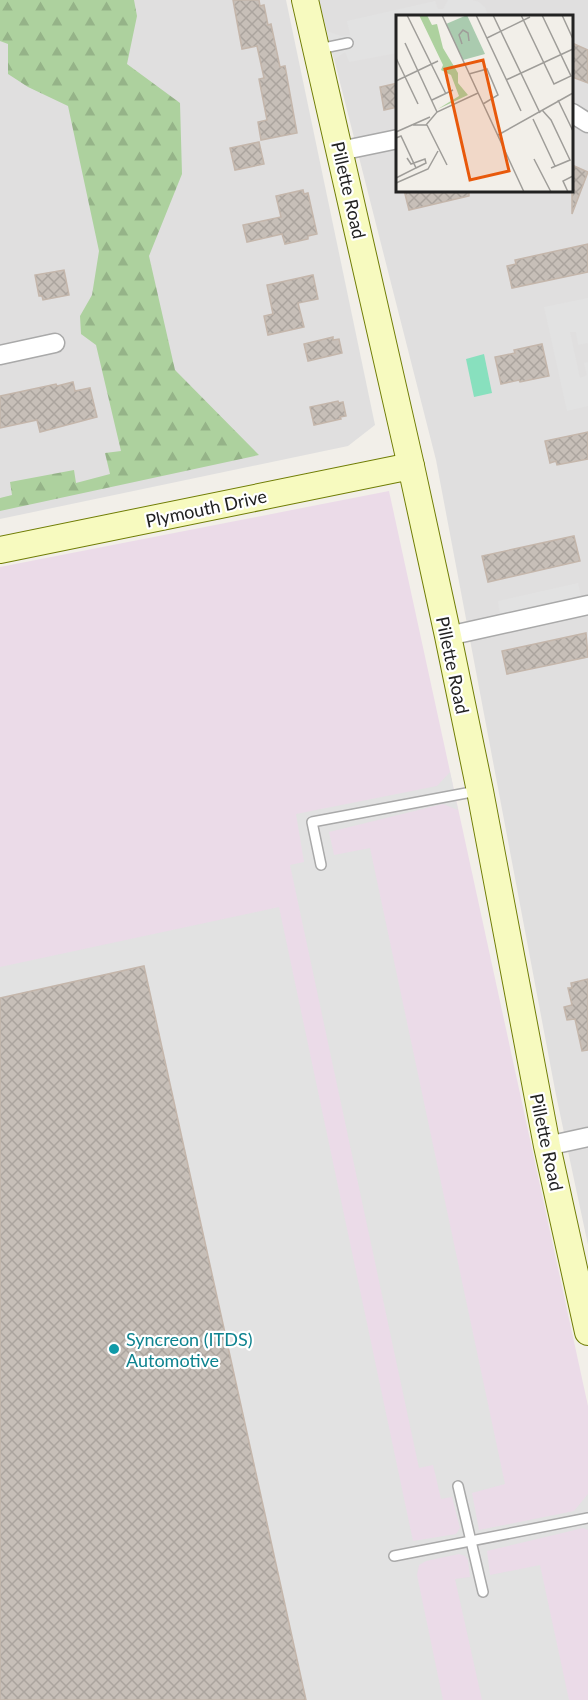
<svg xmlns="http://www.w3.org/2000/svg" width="588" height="1700" viewBox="0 0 588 1700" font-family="Lato,sans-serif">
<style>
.residential{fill:#e0dfdf;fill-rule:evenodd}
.industrial{fill:#ebdbe8}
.forest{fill:url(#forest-firs)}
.pitch{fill:#88e0be}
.parking{fill:#e2e2e2}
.building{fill:url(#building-cross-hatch);stroke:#c4b6ab;stroke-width:1.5}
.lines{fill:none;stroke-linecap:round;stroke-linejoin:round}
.lane-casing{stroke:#a9a9a9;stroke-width:12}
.street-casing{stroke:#a9a9a9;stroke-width:21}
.secondary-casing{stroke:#707d05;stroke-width:28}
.lane{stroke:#fff;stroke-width:9}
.street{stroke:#fff;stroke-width:18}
.secondary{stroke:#f7fabf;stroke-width:26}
.culture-dot{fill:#0f9aa8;stroke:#fff;stroke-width:2}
.labels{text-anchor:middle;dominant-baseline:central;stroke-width:4.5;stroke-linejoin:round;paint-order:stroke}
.street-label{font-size:18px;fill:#222;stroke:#fff}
.culture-label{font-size:18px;fill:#0d838f;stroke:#fff;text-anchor:start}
.inset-road{fill:none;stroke:#9f9d99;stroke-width:1.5}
.view{fill:#e8590c;fill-opacity:0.15;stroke:#e8590c;stroke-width:3}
.inset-edge{fill:none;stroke:#222;stroke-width:3}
</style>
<defs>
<pattern id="forest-firs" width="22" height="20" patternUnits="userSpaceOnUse" patternTransform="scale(1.5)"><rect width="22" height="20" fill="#add19e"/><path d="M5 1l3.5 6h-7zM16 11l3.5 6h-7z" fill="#95b388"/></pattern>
<pattern id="building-cross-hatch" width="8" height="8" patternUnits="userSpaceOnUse" patternTransform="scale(1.5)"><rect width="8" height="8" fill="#c7bfb8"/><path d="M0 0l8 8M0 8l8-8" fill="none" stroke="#aba49e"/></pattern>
</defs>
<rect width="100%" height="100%" fill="#f2efe9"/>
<!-- residential -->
<g class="residential">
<path d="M0 0H286L375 425 348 446 0 519Z"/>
<path d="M319 0H588V1245L556 1095 436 460ZM398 16H572V190H398Z"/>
</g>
<!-- industrial -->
<path class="industrial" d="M389 491 588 1406V1700H0V567Z"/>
<!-- forest -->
<path class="forest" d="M0 0H134L137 16 127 64 180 103 182 174 149 256 175 370 259 455 0 511V498L12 495 10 482 74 470 76 483 110 474 105 453 121 451 96 345 81 334 80 316 92 295 99 251 68 106 28 87 8 74V44L0 41Z"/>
<!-- pitch -->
<path class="pitch" d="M484 354 492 393 474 397 466 359Z"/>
<!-- parking -->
<g class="parking">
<path d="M448 0H472L479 2 485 7 488 16H398L397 53 349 62 345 52 334 60 327 31 341 36 350 35 347 21 435 1 438 9H443Z"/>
<path d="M588 298V343L578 345 576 332H570L580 378 587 375 584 363 588 362V406L567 411 544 307Z"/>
<path d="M578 583 581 597 500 615 498 601Z"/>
<path d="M450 772 458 810 443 804 329 832 334 855 370 848 505 1484 472 1493 479 1530 574 1511 588 1494V1530L583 1528 487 1551 490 1575 540 1565 569 1700H482L455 1579 470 1577 468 1560 465 1556 459 1554 426 1561 419 1565 417 1575 443 1700H306L144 966 0 998V967L279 907 413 1541 456 1534 460 1528 452 1497 441 1499 433 1465 419 1468 290 865 304 862 296 814 437 786Z"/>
</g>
<!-- building -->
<g class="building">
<path d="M233 0H259L260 6 264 5 268 25 271 24 280 67 285 66 297 133 261 140 258 122 267 120 259 79 264 78 257 46 242 49Z"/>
<path d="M572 43 588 50V83L572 77Z"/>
<path d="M398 83V107L384 110 380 87Z"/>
<path d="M259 142 264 164 235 170 230 148Z"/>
<path d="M572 165 588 172 572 214Z"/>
<path d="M303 190 304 194 308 193 317 234 308 236V239L285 244 282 234 247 242 243 225 281 217 276 196Z"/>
<path d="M404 190H469V196L409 210Z"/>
<path d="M588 244V272L512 288 507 266 516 264 515 260Z"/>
<path d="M64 270 69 295 43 300 42 296H39L35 275Z"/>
<path d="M313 275 318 299 298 303 304 327 268 335 264 316 273 314 267 285Z"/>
<path d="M333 337V340L339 339 342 353 308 361 304 344Z"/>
<path d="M542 344 549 376 520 382 519 380 501 384 495 357 515 353 514 350Z"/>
<path d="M73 382 75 391 90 388 97 417 40 432 37 420 0 428V396L56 384 57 386Z"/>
<path d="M338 401 339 403 343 402 346 416 340 417 341 419 314 425 310 407Z"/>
<path d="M588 432V459L557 465 556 461 550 463 545 441Z"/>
<path d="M574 536 580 561 488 582 482 556Z"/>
<path d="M586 633 588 657 507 674 502 651Z"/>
<path d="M144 966 306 1700H0V998Z"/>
<path d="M588 979V1050L582 1051 575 1019 567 1020 564 1007 572 1005 568 988H572L571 983Z"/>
</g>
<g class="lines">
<!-- lane casing -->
<g class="lane-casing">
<g id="lane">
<path d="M319 49 348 43"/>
<path d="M321 865 312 822 477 791"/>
<path d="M458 1486 483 1592"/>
<path d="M394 1556 588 1518"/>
</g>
</g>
<!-- street casing -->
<g class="street-casing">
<g id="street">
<path d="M572 113 588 123"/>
<path d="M340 151 398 139"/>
<path d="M0 355 55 343"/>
<path d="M448 636 588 605"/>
<path d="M547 1146 588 1137"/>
</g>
</g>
<!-- secondary casing -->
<g class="secondary-casing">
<g id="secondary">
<path d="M305 0 411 466 448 636 480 791 547 1146 588 1332"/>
<path d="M0 550 411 466"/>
</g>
</g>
<!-- lane -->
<use href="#lane" class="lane"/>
<!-- street -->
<use href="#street" class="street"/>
<!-- secondary -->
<use href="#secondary" class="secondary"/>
</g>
<!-- markers -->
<circle class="culture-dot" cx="114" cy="1349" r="6"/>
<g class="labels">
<!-- street labels -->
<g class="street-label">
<text transform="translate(349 190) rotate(77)">Pillette Road</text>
<text transform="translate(206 508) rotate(-12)">Plymouth Drive</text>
<text transform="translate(453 665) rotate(78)">Pillette Road</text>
<text transform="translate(547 1142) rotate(78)">Pillette Road</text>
</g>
<!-- culture labels -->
<g class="culture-label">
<text x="126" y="1339">Syncreon (ITDS)<tspan x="126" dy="21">Automotive</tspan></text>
</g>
</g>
<!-- overview -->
<g transform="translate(396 15)">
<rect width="177" height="177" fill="#f2efe9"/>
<path d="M23 0H31L36 10 41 9 47 33 62 58V68L72 80 42 94 63 81 55 60 45 55 47 50Z" fill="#add19e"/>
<path d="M71 0 89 39 67 45 50 9Z" fill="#aacbaf"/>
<path class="inset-road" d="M11 0 50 79M46 0 128 177M80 0 125 96M97 0 144 98M125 0 158 69 175 61 146 0M166 0 177 24M91 23 134 2M9 28 41 97M66 29 63 20 67 15 72 18 73 26M0 43 22 89M73 59 91 54 102 80 87 89M110 65 177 34M0 66 42 46M36 85 57 75M162 85 177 116M146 95 155 105 174 145 155 153M137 104 159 151M17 110H30L41 97 82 78M31 110 51 150M0 117 34 102M102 120 177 78M0 123 5 121 20 153 0 163M11 143 15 149 29 144 30 148 20 153M138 144 155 177M0 168 32 154 42 136M172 177 167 166 177 161"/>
<path class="view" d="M87 45 113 156 74 165 49 54Z"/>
<rect width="177" height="177" class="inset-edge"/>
</g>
</svg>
